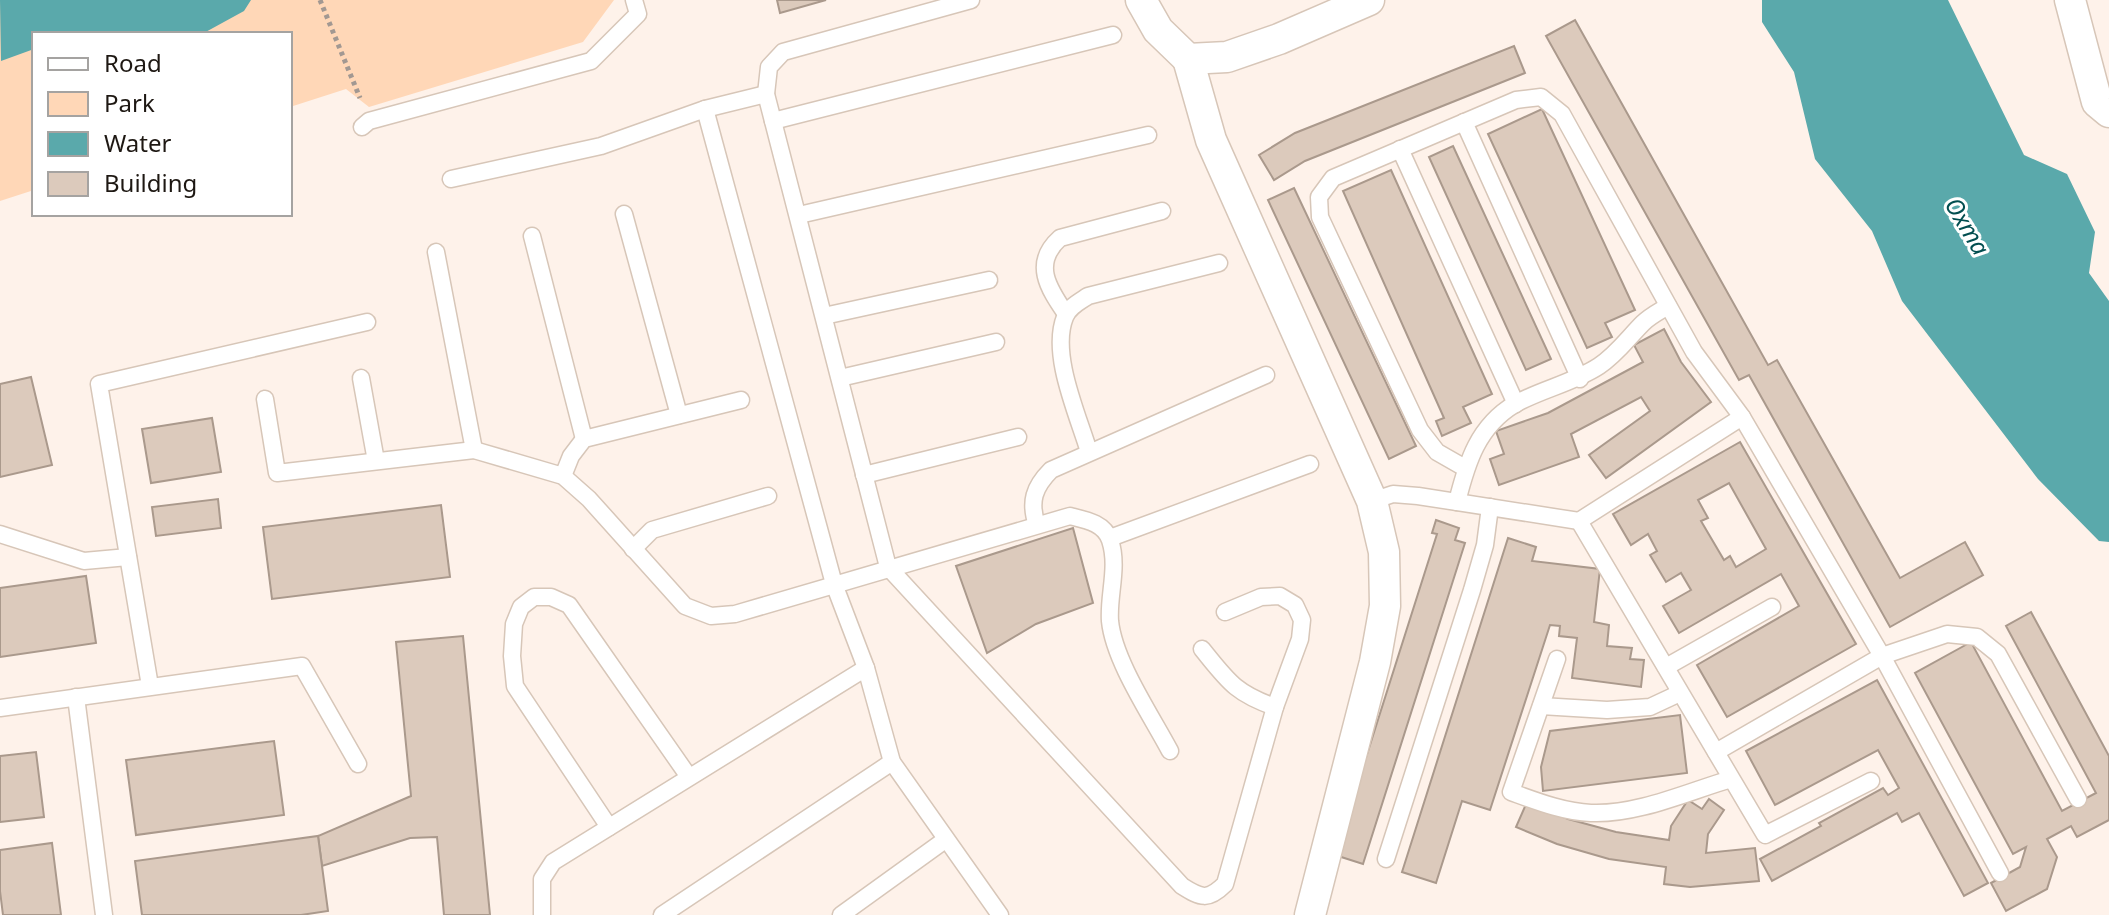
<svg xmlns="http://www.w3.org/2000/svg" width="2109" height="915" viewBox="0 0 2109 915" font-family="'Noto Sans',sans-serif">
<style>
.green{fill:#ffd7b7}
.water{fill:#5aa9ab}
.building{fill:#dccabc;stroke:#aa998c;stroke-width:2;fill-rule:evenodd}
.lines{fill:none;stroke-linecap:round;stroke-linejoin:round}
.service-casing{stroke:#d7c6b8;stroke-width:19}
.minor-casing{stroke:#d7c6b8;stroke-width:33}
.path{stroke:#a29892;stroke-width:5;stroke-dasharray:4 4;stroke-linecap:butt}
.service{stroke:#fff;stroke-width:16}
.minor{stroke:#fff;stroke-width:30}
.labels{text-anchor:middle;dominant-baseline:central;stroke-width:6;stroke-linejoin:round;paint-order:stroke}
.water-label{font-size:24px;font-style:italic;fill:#024e50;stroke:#fff}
</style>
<rect width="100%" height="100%" fill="#fef2ea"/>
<!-- green -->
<path class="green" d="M0 0H614L583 42 369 107 346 89 290 107V34H34V190L0 201Z"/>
<!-- water -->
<g class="water">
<path d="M0 0H251L244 11 202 34H34V49L1 61Z"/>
<path d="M1762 0H1948L2024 155 2067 174 2095 232 2089 273 2109 301V542L2099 541 2038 479 1902 301 1872 231 1815 159 1794 72 1762 22Z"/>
</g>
<!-- building -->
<g class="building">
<path d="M777 0H826L780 13Z"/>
<path d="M1575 20 1768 365 1777 360 1900 578 1965 542 1983 575 1890 627 1749 375 1739 380 1546 36Z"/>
<path d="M1514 46 1525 73 1305 161 1274 180 1259 155 1295 133Z"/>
<path d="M1542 109 1635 310 1605 323 1612 337 1587 348 1488 134Z"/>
<path d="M1453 146 1551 359 1526 370 1429 157Z"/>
<path d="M1391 170 1492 394 1463 407 1471 423 1442 436 1436 421 1444 418 1343 191Z"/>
<path d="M1294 188 1416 446 1389 459 1268 200Z"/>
<path d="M1664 329 1681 362 1711 402 1606 478 1589 455 1650 411 1641 397 1571 434 1579 457 1499 485 1490 459 1504 454 1496 431 1548 413 1643 362 1634 345Z"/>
<path d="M31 377 52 465 0 477V384Z"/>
<path d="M212 418 221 472 151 483 142 429Z"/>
<path d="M1740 442 1856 644 1727 717 1697 665 1799 606 1781 574 1679 633 1663 606 1691 590 1681 573 1666 582 1650 555 1657 551 1648 534 1631 545 1613 514ZM1729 483 1766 549 1736 567 1730 556 1724 560 1701 521 1708 518 1698 500Z"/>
<path d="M218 499 221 528 156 536 152 507Z"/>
<path d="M441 505 450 577 272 599 263 527Z"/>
<path d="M1436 520 1459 528 1455 540 1465 543 1363 864 1335 855 1437 534 1432 533Z"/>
<path d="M1073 528 1093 603 1036 624 987 653 956 566Z"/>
<path d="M1508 538 1536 547 1532 561 1600 569 1594 622 1609 625 1607 646 1632 648 1630 659 1644 660 1641 687 1572 678 1577 638 1559 636 1560 626 1550 625 1490 810 1462 801 1436 883 1402 872Z"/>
<path d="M86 576 96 643 0 657V588Z"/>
<path d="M2031 612 2109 756V820L2077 837 2071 826 2047 839 2057 857 2047 889 2006 911 1991 883 2020 867 2026 847 2013 854 1915 673 1971 642 2062 811 2096 793 2006 626Z"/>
<path d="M463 636 490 915H444L437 837 410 838 322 866 318 836 411 796 396 642Z"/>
<path d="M1877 680 1988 883 1964 896 1919 813 1902 822 1897 813 1772 881 1760 859 1821 826 1819 823 1883 788 1888 795 1899 788 1878 750 1775 805 1746 751Z"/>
<path d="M1680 715 1687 773 1543 791 1541 767 1550 731Z"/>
<path d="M274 741 284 815 136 835 126 760Z"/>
<path d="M36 752 44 817 0 822V756Z"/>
<path d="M1709 799 1724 810 1708 834 1706 853 1755 848 1759 881 1690 887 1664 884 1666 867 1609 859 1557 844 1516 827 1527 802 1568 819 1616 832 1669 840 1671 826 1688 800 1702 809Z"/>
<path d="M318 836 328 911 301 915H142L135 861Z"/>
<path d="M52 843 61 915H3L0 891V850Z"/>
</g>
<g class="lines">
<!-- service casing -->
<g class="service-casing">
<g id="service">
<path d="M971 0 783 52 769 67 766 94 888 567 1182 886C1201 898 1208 901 1225 884L1275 707 1300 639 1302 620 1295 605 1280 596 1261 597 1225 612"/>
<path d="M705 109 834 584 866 668 892 762 1000 915"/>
<path d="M773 121 1113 35"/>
<path d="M1464 122 1580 379"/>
<path d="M362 127 369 121 591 61 638 14 634 0"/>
<path d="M1400 149 1516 404"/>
<path d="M451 179 601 146 705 109 766 94"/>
<path d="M624 214 679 415"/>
<path d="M799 215 1148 135"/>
<path d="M532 236 584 439"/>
<path d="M436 252 474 450"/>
<path d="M1066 314C1048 288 1032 263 1060 238L1162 211"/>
<path d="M824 316 989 280"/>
<path d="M361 378 376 461"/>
<path d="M840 378 996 342"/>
<path d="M265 399 277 473 474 450 563 476 589 499 685 606 711 616 735 614 1070 516C1086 520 1104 523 1110 540 1119 567 1108 595 1110 621 1114 661 1151 715 1170 751"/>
<path d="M1089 452C1078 415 1050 354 1065 317 1069 307 1079 302 1088 296L1219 263"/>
<path d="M1465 468 1437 452 1420 430 1320 217 1319 197 1333 178 1516 100 1541 97 1562 114 1694 352 1742 417 1882 656 2000 873"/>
<path d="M864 475 1018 437"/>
<path d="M563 476 571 456 584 439 741 400"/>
<path d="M1372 501 1393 494 1418 496 1579 521 1742 417"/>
<path d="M1457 502C1467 462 1478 426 1515 404 1542 389 1573 383 1599 366 1617 354 1628 338 1643 323 1650 316 1660 311 1668 306"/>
<path d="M1579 521 1765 835 1871 781"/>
<path d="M1037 525C1029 502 1034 487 1051 470L1266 375"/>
<path d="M0 534 84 561 128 557"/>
<path d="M1110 538 1310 464"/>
<path d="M633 549 652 530 768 496"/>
<path d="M1202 649C1228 681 1235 693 1275 707"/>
<path d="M1557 659 1511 792C1536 801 1564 812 1591 813 1637 815 1687 792 1731 779"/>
<path d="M1666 667 1772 607"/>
<path d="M150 686 99 384 367 322"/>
<path d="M76 697 104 915"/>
<path d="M1541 706 1607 710 1650 707 1680 693"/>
<path d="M0 708 302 666 358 764"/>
<path d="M1716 752 1882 656 1947 634 1977 637 1998 654 2078 799"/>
<path d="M609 827 515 686 512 656 514 624 521 607 534 597H551L569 605 689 777"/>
<path d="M1386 859 1472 590 1485 545 1490 507"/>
<path d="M542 915V879L553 862 866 668"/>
<path d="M662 915 892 762"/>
<path d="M841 915 945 840"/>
</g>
</g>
<!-- minor casing -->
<g class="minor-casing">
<g id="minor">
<path d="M1141 0 1158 30 1188 59 1227 57 1279 39 1369 0"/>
<path d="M2070 0 2097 102 2109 112"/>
<path d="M1188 59 1211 140 1372 501 1384 552 1385 606 1375 662 1310 915"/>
</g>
</g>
<!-- path -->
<path class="path" d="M320 0 360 98"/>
<!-- service -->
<use href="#service" class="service"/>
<!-- minor -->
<use href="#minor" class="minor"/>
</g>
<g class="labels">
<!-- water labels -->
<g class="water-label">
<text transform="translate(1968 226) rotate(59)">Охта</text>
</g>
</g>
<!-- legend -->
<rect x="32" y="32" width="260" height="184" fill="#ffffff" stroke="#a5a3a1" stroke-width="2"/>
<rect x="48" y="58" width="40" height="12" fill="#ffffff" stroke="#a5a3a1" stroke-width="2"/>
<text x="104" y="72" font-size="24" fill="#1e1813">Road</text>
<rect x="48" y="92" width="40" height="24" fill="#ffd7b7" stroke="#a5a3a1" stroke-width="2"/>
<text x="104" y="112" font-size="24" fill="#1e1813">Park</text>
<rect x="48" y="132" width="40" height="24" fill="#5aa9ab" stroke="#a5a3a1" stroke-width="2"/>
<text x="104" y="152" font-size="24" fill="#1e1813">Water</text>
<rect x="48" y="172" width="40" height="24" fill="#dccabc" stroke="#a5a3a1" stroke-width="2"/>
<text x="104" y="192" font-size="24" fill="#1e1813">Building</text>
</svg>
